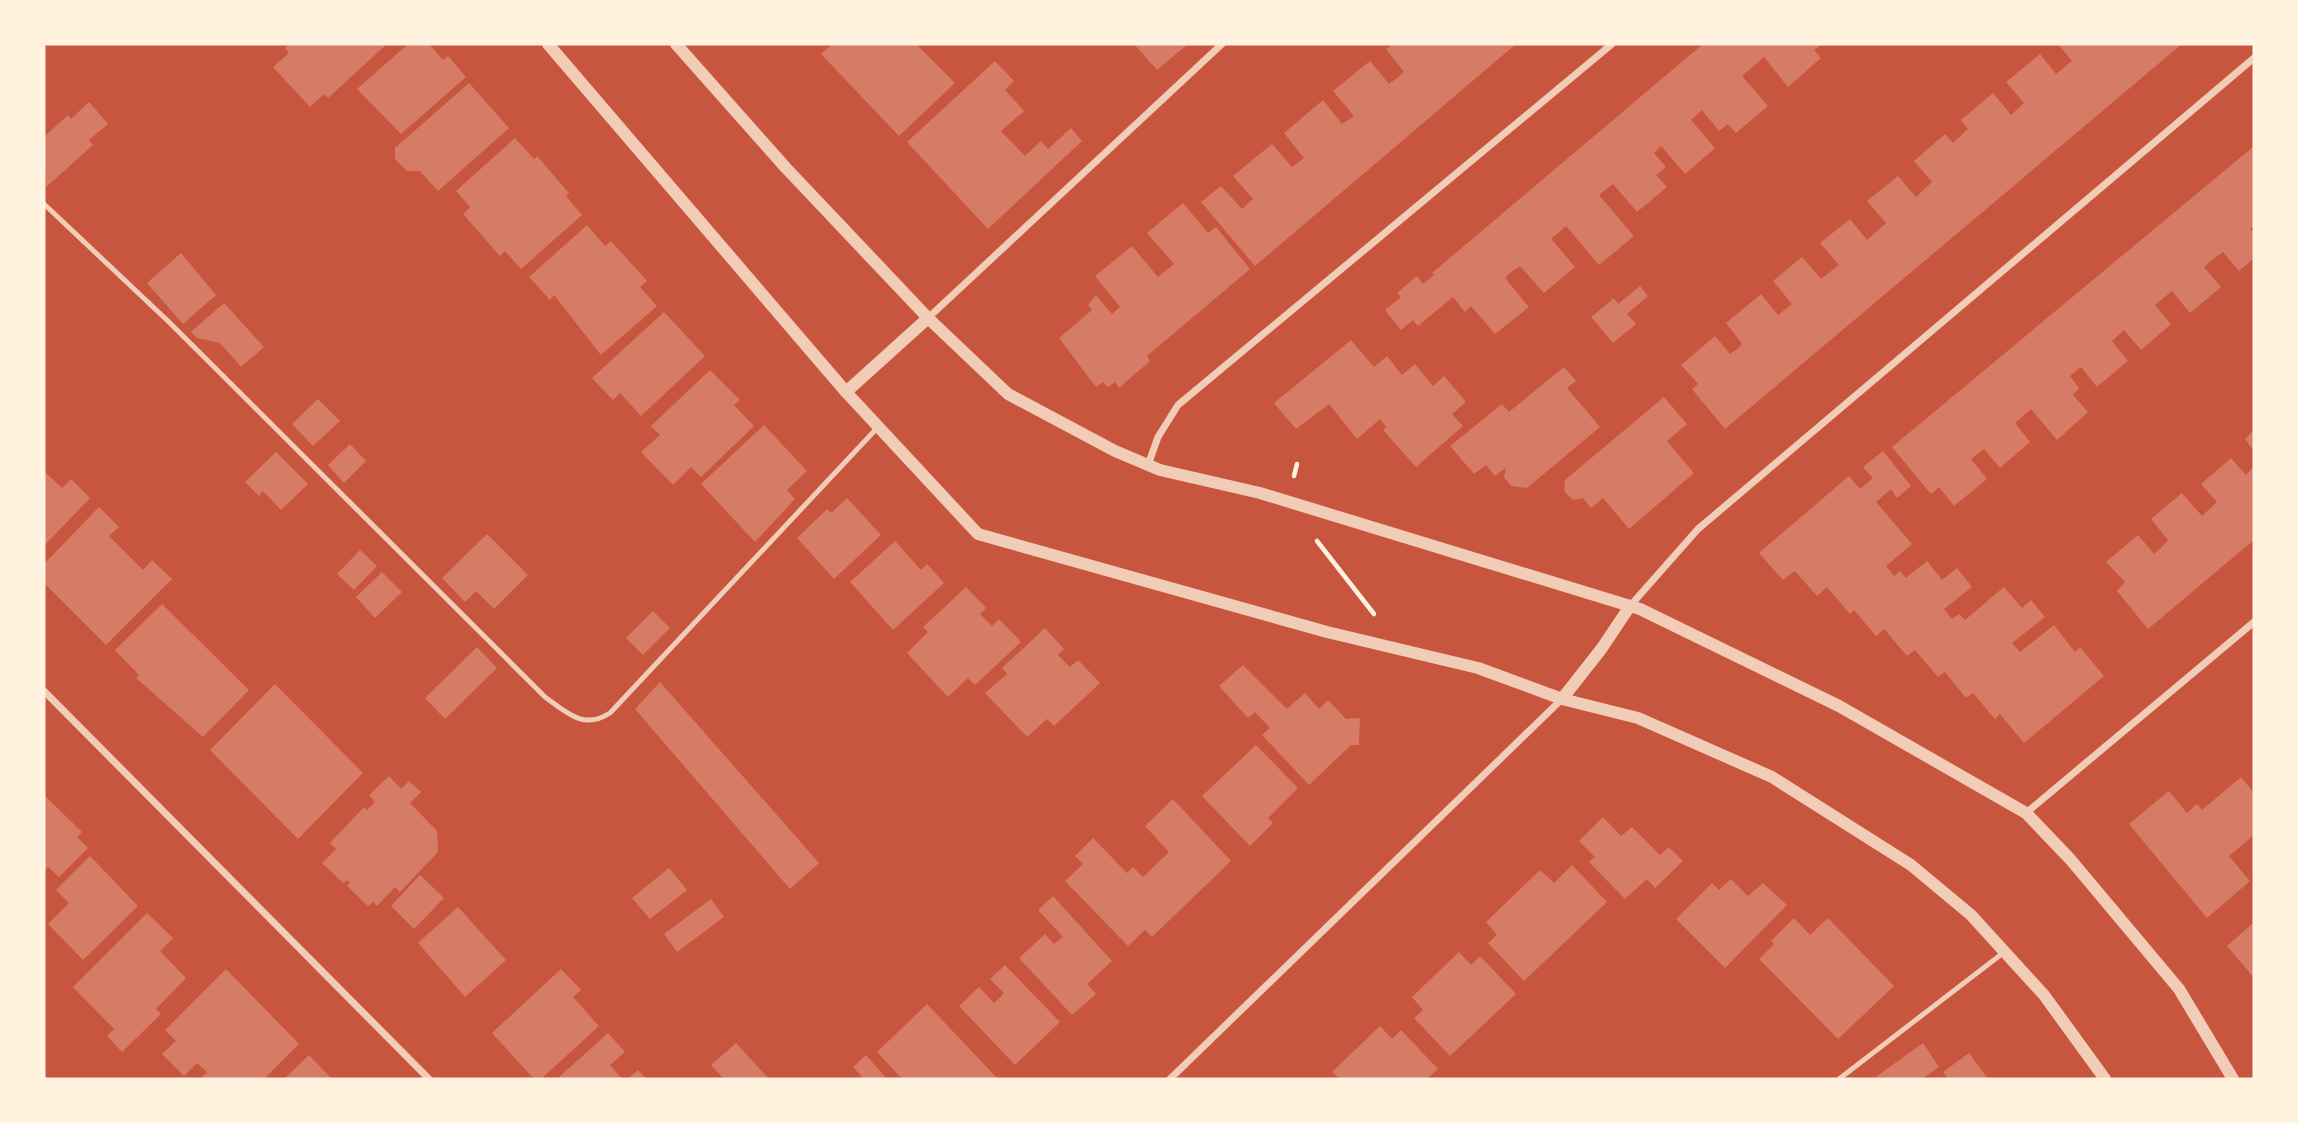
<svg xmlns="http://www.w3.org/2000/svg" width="2298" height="1123" viewBox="0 0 2298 1123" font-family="'PT Sans Narrow',sans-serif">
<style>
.building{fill:#d67c66}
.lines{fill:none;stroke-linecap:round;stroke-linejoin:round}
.path{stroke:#fff3e0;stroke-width:4.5}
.service{stroke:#f1ccb7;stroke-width:5}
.minor{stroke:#f1ccb7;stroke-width:7}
.tertiary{stroke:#f1ccb7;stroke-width:12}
</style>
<rect width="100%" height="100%" fill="#c8553d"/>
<!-- building -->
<g class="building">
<path d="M289 44H387L328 98 324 94 310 107 273 67 289 53 285 48Z"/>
<path d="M408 44H429L443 60 448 56 466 77 401 134 357 89Z"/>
<path d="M832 44H916L955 83 899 136 821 54Z"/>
<path d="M1134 44H1188L1157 70Z"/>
<path d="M1393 44H1516L1255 266 1201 202 1221 186 1242 209 1253 199 1233 176 1272 144 1292 167 1304 158 1284 133 1323 100 1342 124 1354 116 1333 91 1370 61 1389 84 1397 78 1404 72 1386 49Z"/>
<path d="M1703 44H1822L1814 50 1821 58 1788 87 1764 57 1742 76 1768 106 1736 133 1728 124 1719 131 1702 110 1691 120 1715 148 1685 174 1661 146 1654 153 1666 167 1656 175 1667 187 1637 212 1613 184 1599 195 1634 236 1599 265 1566 226 1551 239 1575 267 1544 293 1520 266 1511 272 1505 278 1529 307 1495 334 1471 306 1465 312 1453 297 1418 326 1413 320 1401 330 1385 310 1401 297 1397 293 1417 276 1423 284 1434 275 1432 273Z"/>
<path d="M2058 44H2182L1725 429 1692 389 1698 384 1681 365 1715 336 1730 354 1737 349 1742 344 1726 323 1761 294 1778 315 1792 304 1773 281 1802 257 1821 279 1839 265 1820 243 1850 219 1867 240 1886 223 1867 201 1898 176 1916 197 1932 182 1914 161 1945 134 1953 143 1968 129 1961 120 1993 93 2011 115 2024 103 2006 82 2040 54 2056 74 2072 61Z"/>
<path d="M995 61 1014 81 1005 90 1024 111 1001 131 1025 156 1041 141 1048 149 1071 128 1082 141 988 229 907 142Z"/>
<path d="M469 83 509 128 438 191 420 171H407L395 159V148Z"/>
<path d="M89 102 108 124 89 140 93 145 46 187 44 137 68 115 71 119Z"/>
<path d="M515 138 534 159 537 156 569 193 566 196 582 215 521 269 505 251 500 256 463 214 470 207 456 191Z"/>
<path d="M2254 146V226L2250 229 2254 233V258L2239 271 2223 252 2212 260 2204 267 2221 287 2190 313 2172 291 2155 305 2171 324 2141 350 2124 330 2112 341 2128 361 2097 387 2081 367 2070 376 2079 388 2073 395 2088 412 2057 440 2031 409 2015 423 2030 442 2000 468 1984 449 1971 459 1987 479 1954 506 1939 487 1931 494 1892 447Z"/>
<path d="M1183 203 1208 233 1216 227 1250 269 1147 356 1150 361 1119 388 1115 382 1108 387 1103 382 1096 387 1059 338 1092 310 1088 305 1096 295 1112 314 1120 307 1095 276 1132 246 1158 277 1174 264 1147 233Z"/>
<path d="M587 225 605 246 611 241 647 281 640 287 657 306 601 355 554 295 550 300 529 277Z"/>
<path d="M181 253 216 295 183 324 147 283Z"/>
<path d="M1640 286 1648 296 1627 314 1636 324 1613 343 1591 317 1614 298 1618 304Z"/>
<path d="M224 303 264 347 241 367 220 343 197 338 191 332Z"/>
<path d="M664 312 705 356 641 416 620 393 613 400 592 378Z"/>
<path d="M1351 340 1374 367 1387 356 1402 375 1415 364 1433 386 1444 376 1466 402 1452 414 1463 426 1416 467 1383 430 1386 427 1380 419 1357 439 1329 404 1296 429 1274 403Z"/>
<path d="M1564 367 1576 381 1567 388 1600 427 1527 488 1511 486 1504 477 1506 468 1495 476 1486 465 1474 474 1450 446 1502 404 1509 412Z"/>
<path d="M710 370 740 400 734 405 754 426 701 477 691 467 673 485 641 452 660 435 651 426Z"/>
<path d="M1664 397 1687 424 1667 441 1694 473 1629 529 1603 498 1591 508 1583 498 1573 500 1564 491 1565 480Z"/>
<path d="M318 399 340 421 313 446 292 424Z"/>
<path d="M764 425 807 471 787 490 795 499 755 542 701 484Z"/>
<path d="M2254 430V451L2245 439Z"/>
<path d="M350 444 366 461 344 483 328 465Z"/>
<path d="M1883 451 1911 486 1897 498 1891 489 1876 502 1912 544 1886 566 1894 576 1900 571 1906 578 1927 561 1942 580 1957 568 1972 587 1944 609 1952 619 1959 614 1965 620 2004 587 2022 608 2031 600 2045 617 2012 643 2020 652 2054 625 2075 652 2080 647 2104 676 2024 743 2000 714 1995 719 1973 693 1966 698 1945 672 1938 677 1915 650 1907 656 1884 629 1876 636 1854 610 1850 614 1827 587 1817 596 1795 571 1783 580 1759 553 1849 476 1860 489 1873 478 1863 467Z"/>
<path d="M276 452 308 484 281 510 263 491 259 496 245 482Z"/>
<path d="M2231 458 2246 475 2254 466V540L2148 629 2117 591 2125 582 2106 562 2138 535 2154 554 2161 548 2168 540 2151 519 2182 493 2202 516 2217 502 2201 484Z"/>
<path d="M44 471 62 488 71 479 90 498 44 546Z"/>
<path d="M847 498 881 535 834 579 797 538 827 509 831 513Z"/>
<path d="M99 507 119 527 109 536 143 570 152 560 172 579 106 645 44 583V564Z"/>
<path d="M487 534 528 575 494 609 476 591 465 602 442 578Z"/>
<path d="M895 541 921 570 927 564 944 583 893 630 850 582Z"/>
<path d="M360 550 377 566 354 590 337 574Z"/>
<path d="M382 572 402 592 375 618 356 597Z"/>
<path d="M966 587 986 608 980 614 992 626 999 619 1021 642 975 685 968 678 948 697 907 653 928 632 923 627Z"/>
<path d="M162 604 249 690 203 737 136 678 139 675 115 650Z"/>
<path d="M653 611 670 628 643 655 626 638Z"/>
<path d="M1045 628 1064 649 1058 655 1070 667 1078 660 1100 683 1054 726 1047 719 1027 737 985 693 1007 674 1002 668Z"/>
<path d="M477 647 497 668 445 719 425 698Z"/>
<path d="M1243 665 1287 709 1305 693 1319 709 1328 700 1346 719 1360 718 1359 745H1351L1309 785 1262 735 1270 728 1255 712 1248 718 1219 686Z"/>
<path d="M660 682 819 863 790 889 635 709Z"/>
<path d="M275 684 363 773 298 839 210 750Z"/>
<path d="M1256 745 1298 788 1268 818 1273 823 1250 846 1202 796Z"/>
<path d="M389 776 401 789 409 781 421 792 410 803 437 831 438 852 400 892 395 887 377 906 373 902 368 906 347 886 350 883 347 880 343 883 322 863 336 849 330 843 364 807 367 810 375 802 369 795Z"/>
<path d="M2241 777 2254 793V835L2229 856 2250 881 2207 918 2129 824 2169 791 2187 813 2197 804 2202 810Z"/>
<path d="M44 795 82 832 77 837 88 848 59 877 48 867 44 871Z"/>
<path d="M1173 799 1231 861 1152 937 1145 930 1128 946 1065 881 1083 864 1075 856 1093 838 1127 873 1133 867 1143 877 1169 852 1145 826Z"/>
<path d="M1603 817 1621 836 1632 827 1660 855 1669 847 1683 861 1655 888 1647 879 1625 899 1589 862 1595 857 1579 841Z"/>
<path d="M90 856 138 906 83 960 48 924 69 903 56 890Z"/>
<path d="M1572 865 1607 902 1524 981 1488 943 1497 935 1486 922 1540 870 1554 883Z"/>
<path d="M669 868 687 890 650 919 632 898Z"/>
<path d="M420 875 444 898 414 929 391 906Z"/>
<path d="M1731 879 1748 896 1763 883 1787 905 1725 968 1676 919 1712 883 1719 890Z"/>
<path d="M1053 896 1112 961 1087 984 1096 994 1072 1015 1019 958 1045 934 1054 944 1063 937 1038 910Z"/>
<path d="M711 899 724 917 677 952 664 934Z"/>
<path d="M458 907 506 960 465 997 418 943Z"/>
<path d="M147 913 173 938 160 951 186 978 156 1009 161 1014 122 1052 107 1036 114 1029 73 987Z"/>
<path d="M1794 918 1810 935 1828 918 1894 986 1838 1039 1759 959 1774 944 1771 941Z"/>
<path d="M2254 922V978L2227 946Z"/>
<path d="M1459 952 1471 965 1480 956 1516 994 1450 1056 1414 1018 1423 1010 1412 997Z"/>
<path d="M1005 965 1060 1022 1015 1065 959 1006 979 987 994 1003 1004 993 990 979Z"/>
<path d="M226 969 299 1044 264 1079H200L207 1072 197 1063 184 1076 162 1054 176 1041 165 1030Z"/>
<path d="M561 969 581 990 573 997 599 1026 541 1079H534L492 1033Z"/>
<path d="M927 1004 998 1079H902L877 1052Z"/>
<path d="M1380 1026 1392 1039 1401 1030 1438 1069 1427 1079H1340L1332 1072Z"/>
<path d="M608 1033 625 1052 610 1065 622 1079H557Z"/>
<path d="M736 1043 769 1079H724L711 1065Z"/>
<path d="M1923 1043 1939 1067 1922 1079H1873Z"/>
<path d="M1969 1053 1988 1079H1948L1943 1072Z"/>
<path d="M309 1055 332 1079H284Z"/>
<path d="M866 1055 887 1079H864L853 1067Z"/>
<path d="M638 1070 646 1079H627Z"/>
</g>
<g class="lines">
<!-- path -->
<g class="path">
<path d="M1294 476 1297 464"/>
<path d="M1317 541 1374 614"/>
</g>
<!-- service -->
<g class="service">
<path d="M44 204 170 323 545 697C567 713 584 730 610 713L879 426"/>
<path d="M1839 1079 2003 953"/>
</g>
<!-- minor -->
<g class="minor">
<path d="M928 318 1222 44"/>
<path d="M1148 465 1158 437 1178 405 1612 44"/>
<path d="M1630 606 1698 529 2254 58"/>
<path d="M44 691 429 1079"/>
<path d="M2026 813 2254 622"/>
<path d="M1170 1079 1562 699"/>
</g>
<!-- tertiary -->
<g class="tertiary">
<path d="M548 44 846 392 978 534 1327 632 1478 668 1562 699 1638 718 1772 777 1911 865 1971 915 2044 995 2105 1079"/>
<path d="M676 44 786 168 928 318 1008 394 1115 451 1160 470 1260 493 1640 609 1839 706 2026 813 2070 859 2179 989 2233 1079"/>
<path d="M846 392 928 318"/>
<path d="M1562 699 1602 648 1630 606"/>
</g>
</g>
<!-- border -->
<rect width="2298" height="1123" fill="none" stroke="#fff3e0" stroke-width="91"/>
</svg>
